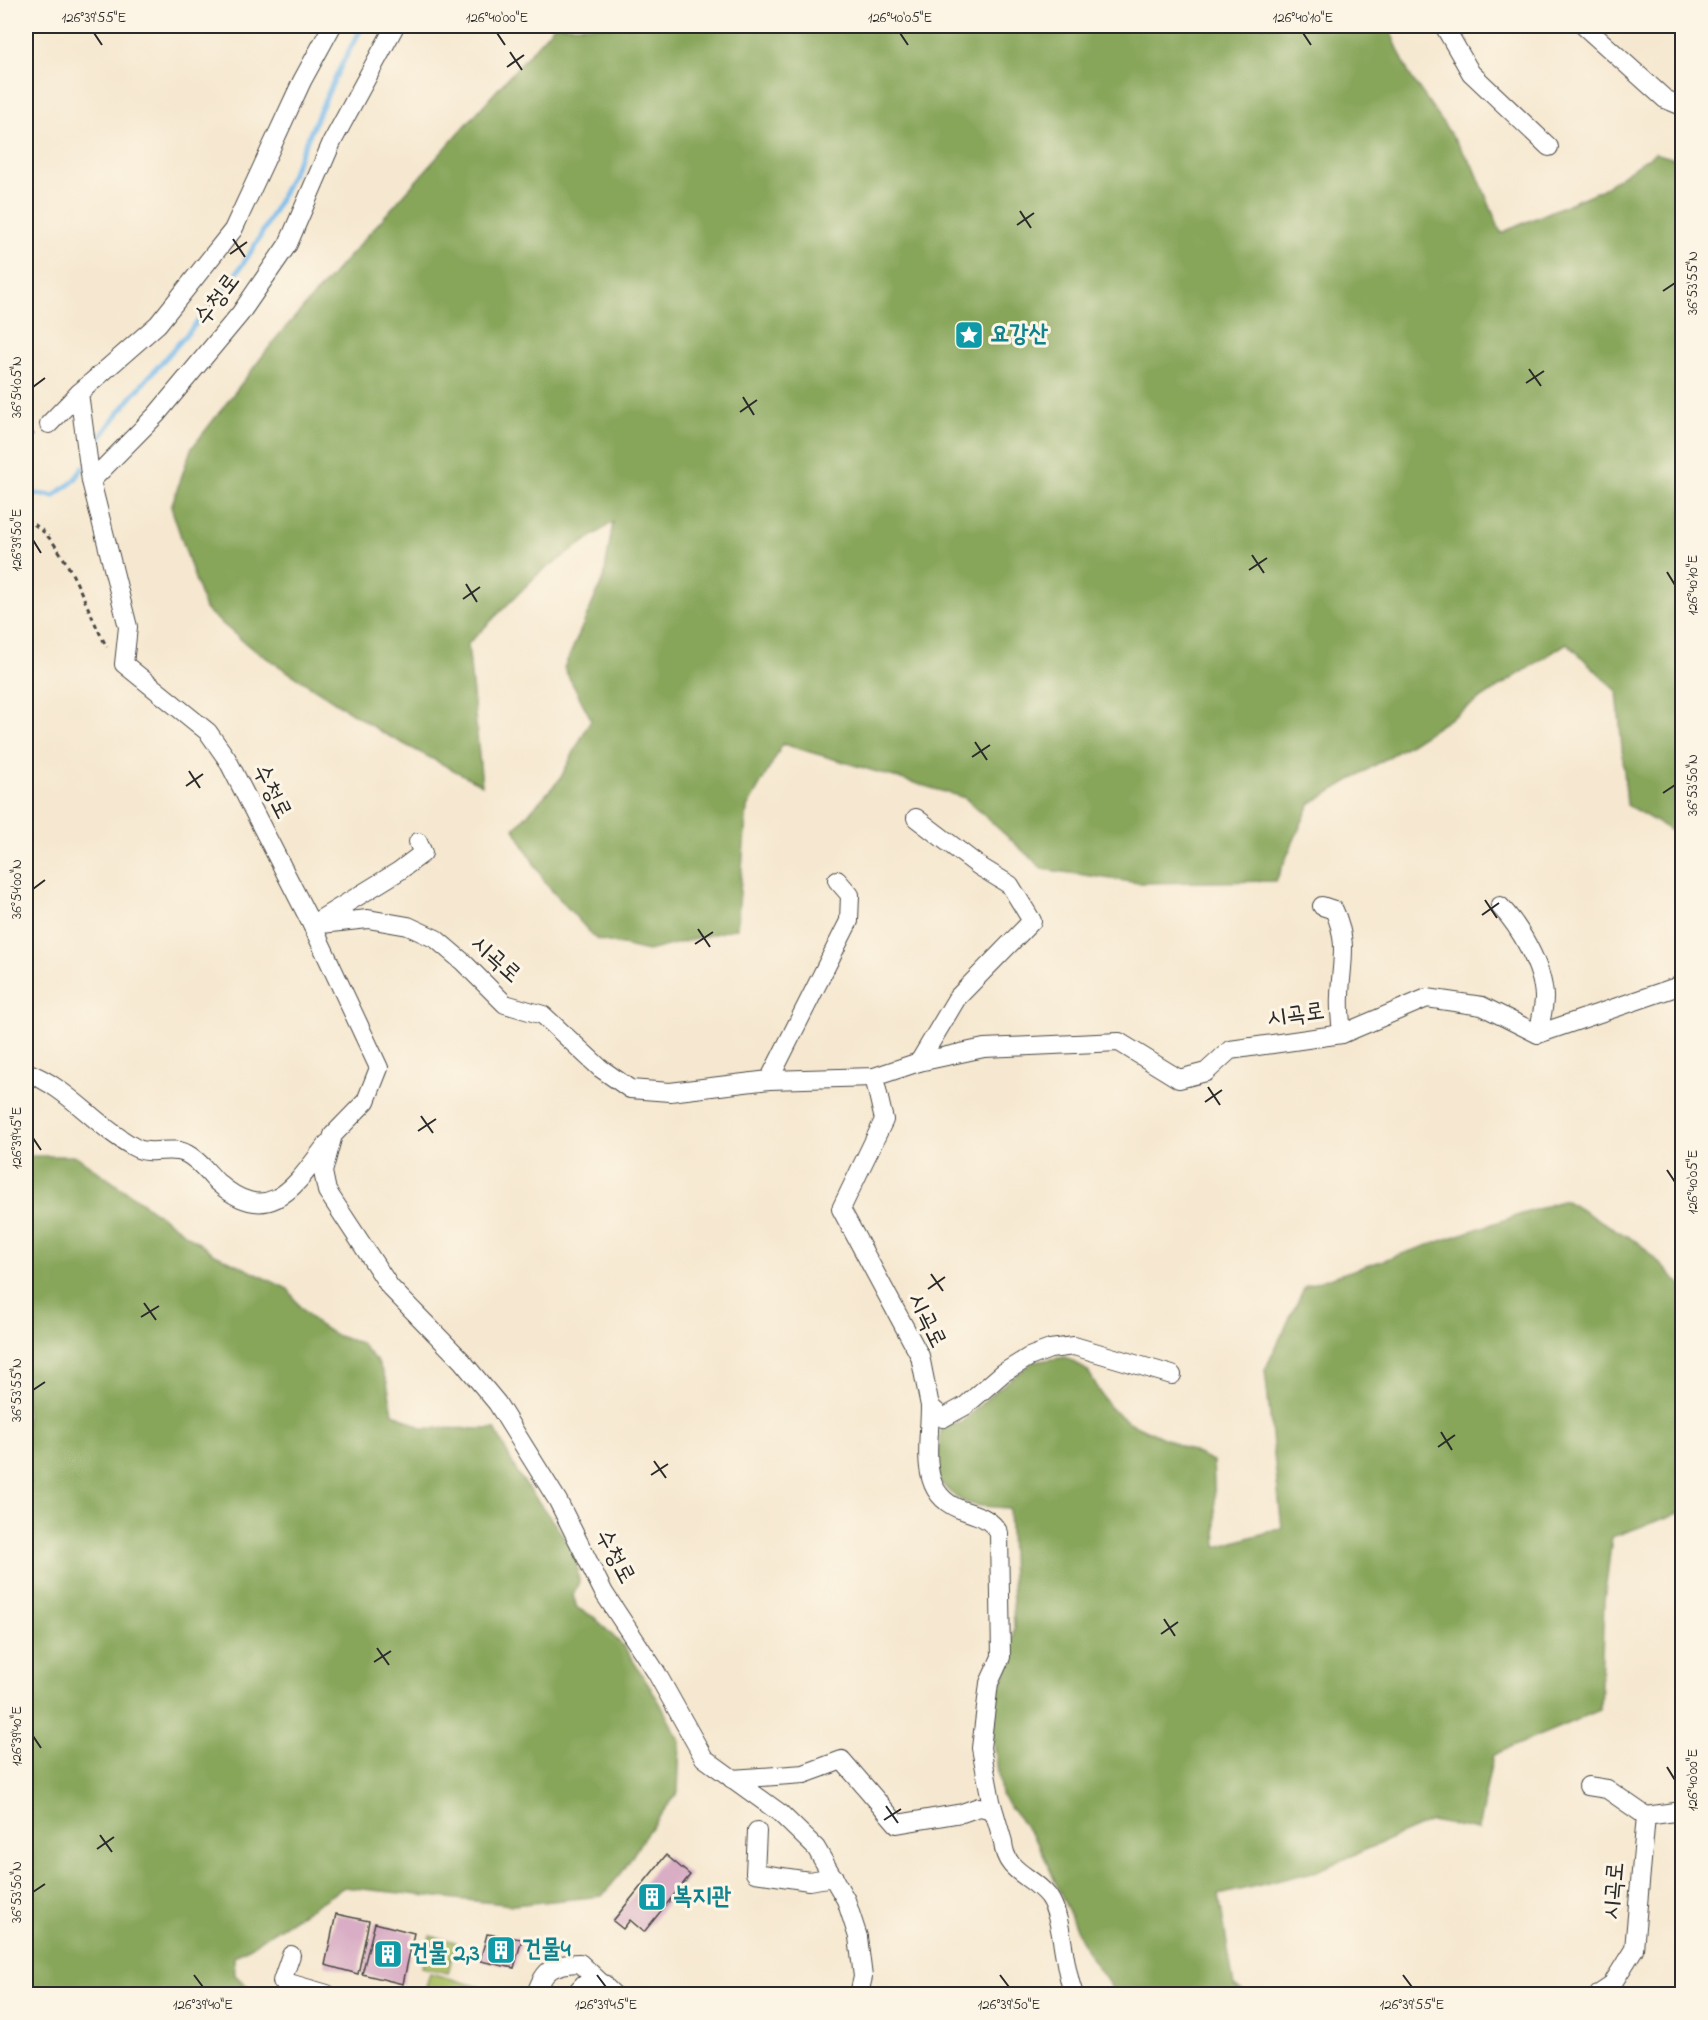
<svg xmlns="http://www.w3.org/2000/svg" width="1708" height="2020" viewBox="0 0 1708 2020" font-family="'Indie Flower','Poor Story',sans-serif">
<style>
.green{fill:#aac064;stroke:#6a7648;stroke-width:1.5}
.forest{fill:#87a65a;stroke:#596842;stroke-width:1.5}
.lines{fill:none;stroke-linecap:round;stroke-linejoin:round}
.stream{stroke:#76baec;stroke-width:5}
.building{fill:#d9adc5}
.minor-casing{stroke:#494744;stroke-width:20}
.path{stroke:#494744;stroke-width:3;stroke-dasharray:4.5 4.5;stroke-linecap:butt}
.minor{stroke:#fff;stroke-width:18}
.ticks{fill:none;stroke:#2b2b2b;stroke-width:2}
.labels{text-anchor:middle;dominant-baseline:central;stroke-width:6;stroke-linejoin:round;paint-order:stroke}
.street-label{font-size:24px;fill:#2b2b2b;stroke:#fcf5e5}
.culture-label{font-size:24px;font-weight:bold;fill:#0d838f;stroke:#fcf5e5;text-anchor:start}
.neatline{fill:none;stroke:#2b2b2b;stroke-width:2}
.ticks-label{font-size:15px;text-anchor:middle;fill:#2b2b2b}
</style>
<rect width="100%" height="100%" fill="#fcf5e5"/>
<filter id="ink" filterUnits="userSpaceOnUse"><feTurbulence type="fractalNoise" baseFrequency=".0167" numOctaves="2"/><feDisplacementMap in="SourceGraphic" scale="12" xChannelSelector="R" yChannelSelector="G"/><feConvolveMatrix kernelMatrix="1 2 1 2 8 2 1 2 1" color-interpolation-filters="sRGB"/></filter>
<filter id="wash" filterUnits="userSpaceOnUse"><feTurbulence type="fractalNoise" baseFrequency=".008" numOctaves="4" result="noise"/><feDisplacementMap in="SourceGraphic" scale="24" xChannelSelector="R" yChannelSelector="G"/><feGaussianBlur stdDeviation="1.35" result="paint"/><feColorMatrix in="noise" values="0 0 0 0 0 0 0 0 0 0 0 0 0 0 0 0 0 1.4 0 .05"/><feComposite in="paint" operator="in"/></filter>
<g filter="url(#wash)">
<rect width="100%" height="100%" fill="#f6e8d0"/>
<!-- green -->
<g class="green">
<path d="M430 1936 456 1942 448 1973 422 1967Z"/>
<path d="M430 1973 494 1991 493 1994H424Z"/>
</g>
<!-- forest -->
<g class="forest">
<path d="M554 26H1388L1409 74 1475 169 1501 233 1601 190 1655 153 1682 161V837L1627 805 1617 691 1567 643 1412 743 1310 804 1276 881 1139 883 1043 869 965 798 783 744 747 808 737 928 648 951 596 939 546 884 514 829 560 779 591 719 564 668 604 577 613 522 538 574 468 644 482 785 383 733 251 648 205 609 171 507 191 449 278 336Z"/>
<path d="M26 1156H76L213 1253 288 1289 300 1307 316 1323 335 1335 360 1343 378 1363 387 1382 393 1413 422 1428 495 1429 518 1474 562 1534 576 1559 579 1582 573 1595 577 1608 594 1617 625 1648 660 1703 680 1742 678 1792 646 1834 623 1871 602 1896 513 1905 344 1887 234 1957 235 1975 247 1986 263 1994H26Z"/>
<path d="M1564 1200 1639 1243 1682 1286V1512L1612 1537 1604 1601 1600 1710 1493 1755 1478 1830 1431 1821 1317 1871 1219 1895 1234 1986 1248 1994H1116L1085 1949 1039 1845 1001 1795 992 1727 993 1698 1007 1671 1014 1628 1009 1508C971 1505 961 1508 936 1477L941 1429 963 1421 994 1392 1033 1362 1065 1357 1088 1371 1109 1407 1129 1422 1213 1461 1217 1547 1282 1528 1265 1370 1305 1286Z"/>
</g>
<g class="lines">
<!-- stream -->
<g class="stream">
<path d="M93 448C140 377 207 322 252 250 296 179 320 97 363 26"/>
<path d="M26 493 54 496 75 480 83 467"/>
</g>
</g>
<g id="blocks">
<!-- building -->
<g class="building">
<path d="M666 1855 690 1875 644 1932 630 1920 623 1929 613 1921Z"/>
<path d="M336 1914 369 1921 358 1974 325 1965Z"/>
<path d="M375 1923 414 1933 403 1984 362 1974Z"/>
<path d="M487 1934 522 1939 514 1968 480 1961Z"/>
</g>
</g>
</g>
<g filter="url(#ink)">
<use href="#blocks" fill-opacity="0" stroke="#494744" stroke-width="1.5"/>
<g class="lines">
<!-- minor casing -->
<g class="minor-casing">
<g id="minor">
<path d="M1444 26 1471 73 1549 147"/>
<path d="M1584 26 1665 99 1682 106"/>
<path d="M79 393 91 481 128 627 124 664 208 732 227 759 312 925 379 1068 366 1101 333 1135 323 1172 327 1191 390 1287 462 1361 497 1403 558 1501 604 1593 656 1672 704 1758 780 1813 816 1848 846 1900 858 1937 863 1977 859 1994"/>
<path d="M49 424 79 393 158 324 233 230 302 81 332 26"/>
<path d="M91 481 156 415 240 314 288 244 332 142 395 26"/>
<path d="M916 818 979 866 1010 885 1032 921 957 998 919 1062"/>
<path d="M1322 906 1334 910C1349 943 1341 962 1340 996 1339 1009 1341 1021 1342 1034"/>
<path d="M1500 906C1520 927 1543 967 1544 997 1544 1009 1540 1023 1538 1034"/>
<path d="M316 922 399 871 423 853 418 842"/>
<path d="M312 925 368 919 408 926 436 939 463 962 505 1004 543 1015 600 1068 630 1089 670 1092 769 1080 874 1077 919 1062 984 1048 1119 1042 1179 1079 1206 1072 1230 1050 1342 1034 1427 998 1482 1006 1538 1034 1682 985"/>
<path d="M26 1072C68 1087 95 1126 134 1147 151 1157 171 1145 187 1154 199 1160 208 1173 217 1182 270 1229 295 1186 327 1144"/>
<path d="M874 1077 884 1120 841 1209 920 1356 930 1406 943 1418 965 1406 1003 1373 1029 1357 1050 1349 1074 1346 1172 1375"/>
<path d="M769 1080 849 921 850 895 837 880"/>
<path d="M930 1406C930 1448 916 1496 965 1511 980 1516 991 1519 999 1533L1001 1657 989 1683 981 1748 991 1801 1003 1842C1005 1873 1032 1875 1048 1896 1064 1918 1062 1966 1074 1994"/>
<path d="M732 1779 804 1774 842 1760 897 1824 962 1813 979 1807 989 1809 995 1816"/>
<path d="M1588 1786 1607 1789 1646 1816"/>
<path d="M757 1831 755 1873 809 1881 834 1877"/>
<path d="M291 1955 282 1981 327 1994"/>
<path d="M536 1994C544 1969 553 1964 580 1963L613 1994"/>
<path d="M575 1994 584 1984 595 1982 604 1984"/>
<path d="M1599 1994 1611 1986 1634 1949 1646 1816 1682 1811"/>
</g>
</g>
<!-- path -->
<g class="path">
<path d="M26 438 34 433"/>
<path d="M26 520C65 536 86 611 107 647"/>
</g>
<!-- minor -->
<use href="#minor" class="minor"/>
</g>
</g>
<!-- ticks -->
<path class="ticks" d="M94 33 102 45M497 33 505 45M900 33 908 45M1303 33 1311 45M510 52 522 70M507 67 524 55M1020 211 1031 228M1017 225 1034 213M233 239 245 257M230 254 247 242M1663 291 1675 283M1529 369 1541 386M1526 383 1544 371M33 387 45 378M743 397 754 415M740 412 757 400M33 540 41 553M1252 555 1264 573M1249 570 1267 558M1667 572 1675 585M466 584 477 602M463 599 480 587M975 742 987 760M972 757 990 745M189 771 200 788M186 786 203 774M1663 793 1675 785M33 889 45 880M1485 900 1497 918M1482 915 1499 903M698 929 710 947M695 944 713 932M1208 1087 1220 1105M1205 1102 1222 1090M421 1116 433 1133M418 1131 436 1119M33 1138 41 1150M1667 1170 1675 1182M931 1274 943 1291M928 1289 945 1277M144 1303 156 1320M141 1317 159 1306M33 1390 45 1382M1441 1432 1452 1450M1438 1447 1455 1435M654 1461 666 1478M651 1475 668 1464M1164 1619 1175 1636M1161 1634 1178 1622M377 1648 389 1665M374 1662 391 1651M33 1736 41 1748M1667 1767 1675 1780M886 1806 898 1823M884 1820 901 1809M100 1835 112 1852M97 1849 114 1837M33 1892 45 1884M194 1975 203 1987M597 1975 606 1987M1000 1975 1009 1987M1403 1975 1412 1987"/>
<!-- icons -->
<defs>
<g id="sight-square" transform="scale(1.5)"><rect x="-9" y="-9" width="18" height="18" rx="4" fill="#0f9aa8" stroke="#fcf5e5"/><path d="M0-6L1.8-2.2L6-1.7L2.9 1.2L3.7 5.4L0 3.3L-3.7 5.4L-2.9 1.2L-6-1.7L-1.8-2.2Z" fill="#fff"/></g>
<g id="building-square" transform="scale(1.5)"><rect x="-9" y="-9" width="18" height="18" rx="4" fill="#0f9aa8" stroke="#fcf5e5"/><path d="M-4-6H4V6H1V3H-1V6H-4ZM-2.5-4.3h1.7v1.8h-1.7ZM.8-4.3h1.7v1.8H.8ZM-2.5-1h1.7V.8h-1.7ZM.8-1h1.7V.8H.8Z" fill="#fff"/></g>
</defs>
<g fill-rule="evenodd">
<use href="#sight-square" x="969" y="335"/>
<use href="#building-square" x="652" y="1897"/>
<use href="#building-square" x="501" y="1950"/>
<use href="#building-square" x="388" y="1954"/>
</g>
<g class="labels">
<!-- street labels -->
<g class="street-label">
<text transform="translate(218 300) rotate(-53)">수청로</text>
<text transform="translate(271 792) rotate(63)">수청로</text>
<text transform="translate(495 960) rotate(42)">시곡로</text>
<text transform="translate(1296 1016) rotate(-8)">시곡로</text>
<text transform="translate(926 1321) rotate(64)">시곡로</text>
<text transform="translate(614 1557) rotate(62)">수청로</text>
<text transform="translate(1615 1891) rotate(-85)">시곡로</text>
</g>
<!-- culture labels -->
<g class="culture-label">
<text x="990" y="335">요강산</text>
<text x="673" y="1897">복지관</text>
<text x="522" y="1950">건물4</text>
<text x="409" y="1954">건물 2,3</text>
</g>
</g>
<!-- margin -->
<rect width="1708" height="2020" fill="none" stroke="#fcf5e5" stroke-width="66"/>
<rect x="33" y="33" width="1642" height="1954" class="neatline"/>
<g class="ticks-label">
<text x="94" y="22">126°39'55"E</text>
<text x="497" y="22">126°40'00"E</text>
<text x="900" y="22">126°40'05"E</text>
<text x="1303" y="22">126°40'10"E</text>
<text transform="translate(1692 283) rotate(-90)" y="5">36°53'55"N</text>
<text transform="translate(16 387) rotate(-90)" y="5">36°54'05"N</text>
<text transform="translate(16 540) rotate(-90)" y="5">126°39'50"E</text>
<text transform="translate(1692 585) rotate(-90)" y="5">126°40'10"E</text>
<text transform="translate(1692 785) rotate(-90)" y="5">36°53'50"N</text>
<text transform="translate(16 889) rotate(-90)" y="5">36°54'00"N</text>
<text transform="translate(16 1138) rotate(-90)" y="5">126°39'45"E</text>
<text transform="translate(1692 1182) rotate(-90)" y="5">126°40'05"E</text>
<text transform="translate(16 1390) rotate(-90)" y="5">36°53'55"N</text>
<text transform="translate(16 1736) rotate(-90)" y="5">126°39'40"E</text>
<text transform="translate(1692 1780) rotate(-90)" y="5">126°40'00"E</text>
<text transform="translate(16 1892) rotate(-90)" y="5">36°53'50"N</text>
<text x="203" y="2009">126°39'40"E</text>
<text x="606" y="2009">126°39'45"E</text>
<text x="1009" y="2009">126°39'50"E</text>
<text x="1412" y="2009">126°39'55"E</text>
</g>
</svg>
